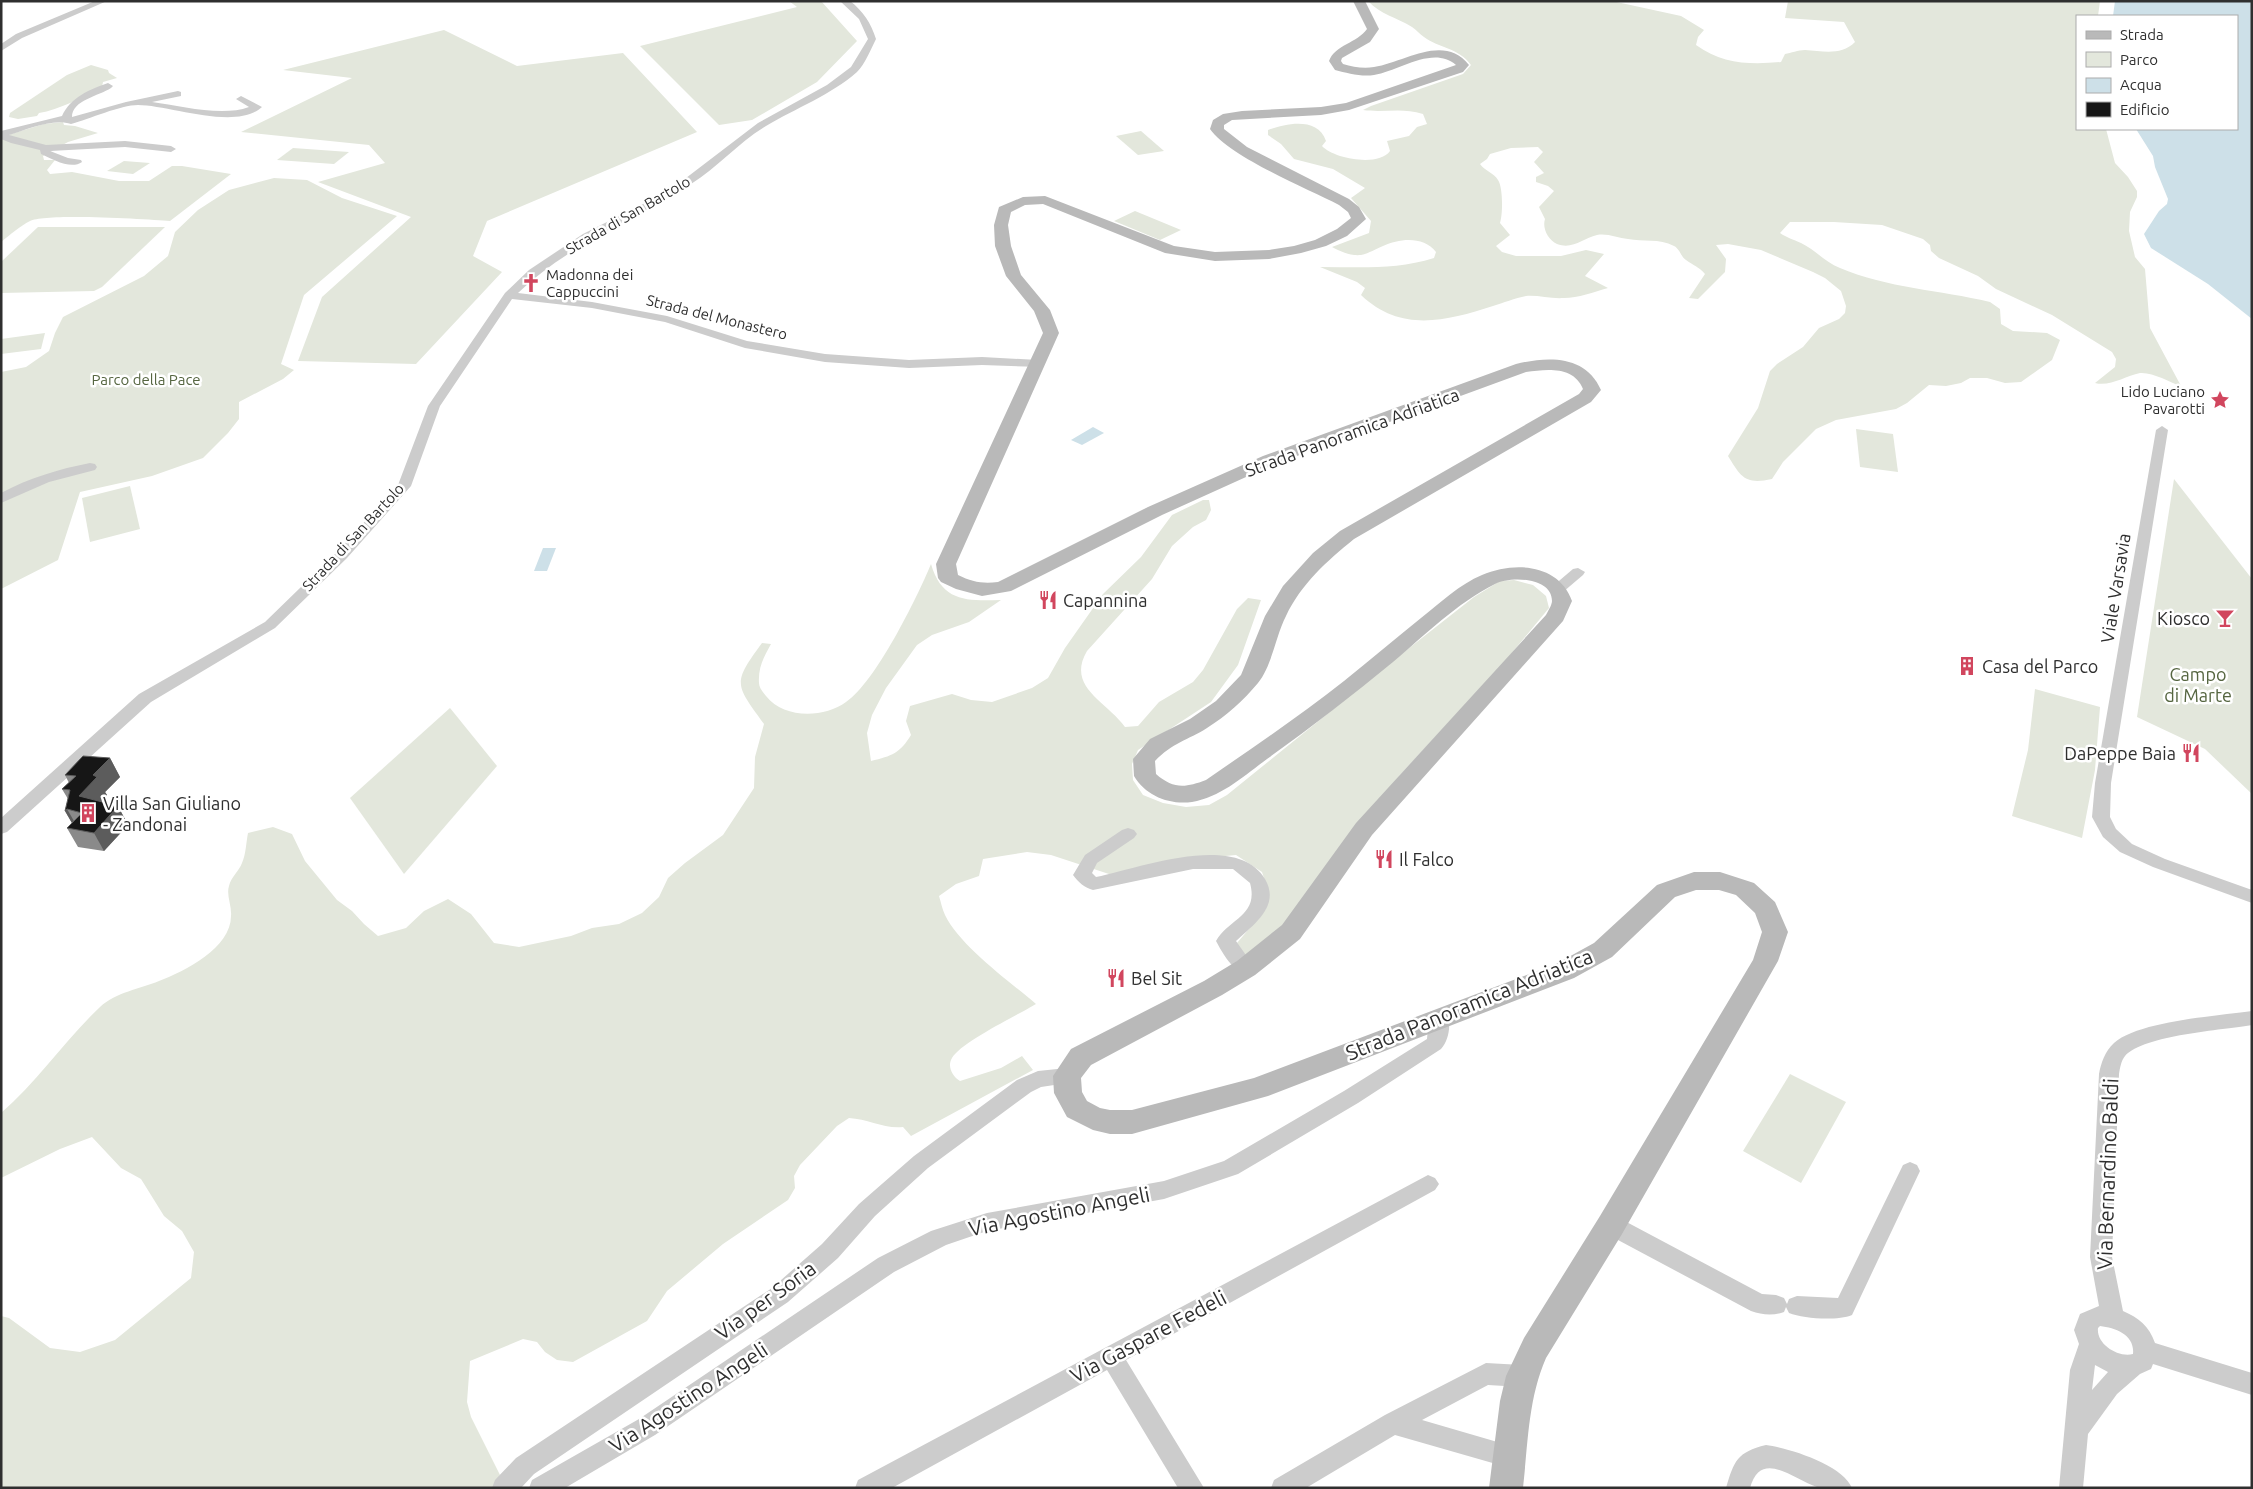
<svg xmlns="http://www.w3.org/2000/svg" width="2253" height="1489" viewBox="0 0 2253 1489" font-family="Ubuntu,sans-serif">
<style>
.green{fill:#e3e7dc}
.water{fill:#cde0e8}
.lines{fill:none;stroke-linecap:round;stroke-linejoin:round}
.street{fill:#ccc;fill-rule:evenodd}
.secondary{fill:#b9b9b9;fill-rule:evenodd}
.wall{fill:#8a8a8a}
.shaded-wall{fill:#5c5c5c}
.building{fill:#161616;stroke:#5c5c5c}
.labels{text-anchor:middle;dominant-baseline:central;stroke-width:5;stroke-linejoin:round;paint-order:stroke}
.far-street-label{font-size:15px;fill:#2f2f2f;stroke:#fff}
.far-poi-label{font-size:15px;fill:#2f2f2f;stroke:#fff;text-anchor:start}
.far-park-label{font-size:15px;fill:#566641;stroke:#fff}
.street-label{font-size:18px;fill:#2f2f2f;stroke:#fff}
.poi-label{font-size:18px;fill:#2f2f2f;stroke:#fff;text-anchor:start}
.park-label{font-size:18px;fill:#566641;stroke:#fff}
.near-street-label{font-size:21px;fill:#2f2f2f;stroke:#fff}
</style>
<rect width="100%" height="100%" fill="#fff"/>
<!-- green -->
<g class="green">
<path d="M789 1H821L857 41 817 82 752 120 719 125 640 46 797 7Z"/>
<path d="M1368 1H1612L1681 16 1704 30 1698 37 1696 45C1722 64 1750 65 1781 62L1785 54C1791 53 1798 50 1805 50 1823 51 1841 56 1855 42L1844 22 1785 18 1788 1H2100L2098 16H2077V129H2106L2115 163 2128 177 2137 191V197L2130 212 2129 231 2135 257 2145 269 2150 328 2181 386C2169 382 2153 372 2140 373 2125 376 2110 387 2095 383L2115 367 2116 359 2112 352 2052 315 1996 289 1978 276 1939 258 1931 251 1930 245 1923 239 1882 225 1834 222H1790L1780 233C1787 238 1793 239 1801 243 1814 249 1825 262 1840 268 1887 288 1940 290 1990 302L2000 309 2001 324 2013 331 2047 333 2060 340 2052 360 2021 382 2005 383 1987 378H1970L1961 383 1946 386 1929 385 1907 403 1896 409 1836 420 1816 429 1783 462 1772 479C1745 485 1741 477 1728 456L1758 408 1770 371 1777 364 1803 347 1819 328 1839 319 1845 313 1846 306 1841 291 1825 278 1813 272 1761 250 1728 244 1716 245 1726 259 1725 272 1698 299 1689 298 1705 274C1698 266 1694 266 1686 260 1681 257 1680 249 1674 246 1659 238 1643 242 1628 239 1618 238 1607 233 1597 235 1583 238 1573 250 1557 244 1548 240 1542 228 1545 219L1539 207 1554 191 1548 186 1536 182V177L1544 173 1534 162 1543 152 1538 147 1511 148 1490 154 1487 159 1480 164C1485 171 1494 173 1498 180 1503 187 1503 214 1500 223L1510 235 1496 246 1502 252 1516 256H1561L1586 250 1604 254 1585 276 1608 288C1594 292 1578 298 1564 298 1551 299 1538 295 1526 296 1515 298 1503 303 1493 306 1446 321 1401 333 1361 295L1365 288 1357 282 1320 267C1360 267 1396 270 1434 258L1436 252C1424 236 1400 238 1383 246 1375 249 1370 253 1361 255 1350 256 1342 252 1332 247L1369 233 1371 221 1351 198 1365 188 1333 169 1294 159 1281 144 1268 135V130C1287 123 1318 117 1326 141L1322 146C1334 159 1379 167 1390 151L1387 141 1409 136 1417 127 1427 124 1423 114C1401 107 1385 113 1363 110L1371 106 1463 74 1471 65C1459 48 1439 48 1424 37 1419 34 1417 30 1412 27 1396 17 1381 15 1368 1Z"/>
<path d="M444 30 517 66 623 53 697 132 487 221 473 256 502 272 416 364 298 361 322 297 411 217 318 182 385 163 369 145 241 132 352 78 283 70Z"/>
<path d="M91 65 108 70 109 73 117 78 103 82 102 87C83 97 59 110 39 113L37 116 18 119 9 117 10 113 67 75Z"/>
<path d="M63 122 64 125 75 126 98 133 68 142 43 156 44 160H55L47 170 50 174 72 172 119 181H149L172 166H182L231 174 170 221C147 219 45 213 30 221 20 226 10 235 1 242V137L44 124Z"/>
<path d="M1141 131 1164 151 1138 155 1116 136Z"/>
<path d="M293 148 349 152 334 164 277 160Z"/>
<path d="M124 161 150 163 133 174 107 171Z"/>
<path d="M274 178 307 180 342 198 397 216 304 295 281 364 294 370 283 379 239 402V419L228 433 203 458 152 476 80 492 58 560 1 589V372L26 367 49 351 55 333 63 317 144 276 168 256 175 232 198 210 229 190Z"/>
<path d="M1135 211 1181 230 1160 240 1114 221Z"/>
<path d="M38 227H165L102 287 94 291 1 293V262Z"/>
<path d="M45 333 41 349 1 354V339Z"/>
<path d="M1856 429 1893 434 1898 472 1860 467Z"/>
<path d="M2174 479 2252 579V794L2205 749 2137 717Z"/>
<path d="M130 486 140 529 90 542 82 498Z"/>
<path d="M1203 500H1209L1211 510 1206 520 1193 527 1172 546 1152 579 1087 651C1066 687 1106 701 1125 727L1138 726 1159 702 1193 682 1203 670 1237 609 1248 598 1261 600 1238 665 1211 702 1138 750 1132 764 1133 780 1143 795 1163 803 1186 807 1209 805 1227 795 1399 656 1474 597 1500 581 1514 580 1533 585 1546 596 1549 608 1506 660 1400 775 1284 929 1246 958 1237 943 1266 909 1268 890 1262 872 1236 855 1172 861 1112 875 1051 855 1027 852 983 859 979 876 956 884 939 896C941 902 942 909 945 915 960 946 1009 981 1036 1004 1018 1015 961 1042 952 1058 947 1066 952 1076 960 1081L1001 1068 1022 1056 1033 1070 911 1136 903 1127C884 1129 868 1119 849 1118L837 1126 800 1165 794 1176 795 1188 788 1200 723 1244 667 1291 647 1321 573 1362 557 1360 545 1352 537 1342 523 1339 470 1361 467 1402 471 1417 500 1475 494 1488H1V1316L9 1318 50 1348 80 1352 115 1340 191 1278 194 1252 182 1231 164 1216 141 1179 121 1168 92 1137 60 1149 1 1178V1113C38 1081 65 1040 100 1007 116 992 140 989 159 981 185 971 231 948 231 916 232 906 226 895 229 886 231 877 239 871 242 863 246 854 246 843 248 833L273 827 292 834 305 861 337 900 352 911 364 924 378 936 406 928 424 911 448 899 471 914 494 943 519 947 571 936 592 928 619 924 642 913 659 897 668 878 685 863 723 835 754 788 755 757 764 724C735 684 732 684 762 643L771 644C764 657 758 667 759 683 759 688 763 692 766 696 784 719 824 718 846 702 875 683 917 598 931 564 942 602 967 601 1001 600L969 622 932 635 917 645 886 688 872 715 867 733 871 761C892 756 900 753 911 735L906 721 910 706 952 694 971 700 992 702 1032 688 1048 678 1065 648 1103 594 1141 557 1172 515Z"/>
<path d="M2035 689 2100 707 2095 770 2082 838 2012 816 2028 750Z"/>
<path d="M450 708 497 766 404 874 350 798Z"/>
<path d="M1790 1074 1846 1102 1801 1183 1743 1151Z"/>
</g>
<!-- water -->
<g class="water">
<path d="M2115 1H2252V319L2208 284 2151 248 2144 234 2159 211 2167 204 2168 199 2155 167 2153 156 2136 129H2237V16H2113Z"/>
<path d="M1093 427 1104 433 1082 445 1071 440Z"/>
<path d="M543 548H556L547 571H534Z"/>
</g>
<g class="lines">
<!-- street -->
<g class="street">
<path d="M95 1H107L22 38 1 51V44L16 34Z"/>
<path d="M840 1H850C863 11 871 23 876 39 871 49 865 64 857 72 831 95 796 108 766 126 739 142 718 167 691 184 633 220 568 245 518 293L592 302 667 316 747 341 825 354 909 360 982 357 1038 360 1044 364 1042 367 982 365 909 368 825 362 745 348 665 322 592 308 512 299 440 406 411 486 347 558 275 628 151 702 7 832 1 834V818L139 694 265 622 337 552 398 485 428 406 505 293 529 270 583 234 643 204 686 178 758 123 827 85 851 67 868 39 859 19Z"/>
<path d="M108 83 113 86 111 88C99 96 72 100 72 117L126 102 178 91 181 92V96L152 102C181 106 222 117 249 107L236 99 241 96 262 107C236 131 169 105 138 105 121 105 89 119 71 124 52 118 27 130 9 135L46 145 125 141 171 146 176 149 171 152 125 147 50 151 68 158 81 160 82 162C71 170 52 159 41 154L40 150 11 143 1 139V131L62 116C70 98 90 89 108 83Z"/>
<path d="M2162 426 2168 430 2111 783 2110 817 2116 829 2132 844 2165 859 2252 890V903L2153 867 2120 852 2103 837 2092 817 2095 783 2156 430Z"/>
<path d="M90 463 95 464 97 467 95 470 49 482 1 503V493C29 478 59 469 90 463Z"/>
<path d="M1578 568 1585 572 1583 575 1563 592H1553L1551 589 1553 586 1573 569Z"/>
<path d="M1128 828 1134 830 1137 834 1134 838 1097 863 1092 873 1096 877C1139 868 1237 831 1265 879 1281 906 1253 925 1236 941L1255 968 1253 973C1236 978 1223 954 1216 941 1229 918 1259 916 1250 883L1233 869H1193L1093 890C1085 888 1078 882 1073 875L1085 855 1122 830Z"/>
<path d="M1439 1010 1446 1012C1452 1023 1449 1040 1441 1049L1358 1103 1238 1174 1164 1199 987 1231 946 1245 894 1272 655 1435 565 1488H529L532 1480 639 1419 878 1258 931 1231 987 1213 1164 1181 1224 1161 1344 1091 1427 1039 1429 1017 1432 1012Z"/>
<path d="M2252 1011V1025C2223 1030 2144 1035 2125 1056 2121 1061 2120 1068 2119 1074L2112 1257 2123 1311C2139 1318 2149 1326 2155 1343L2252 1373V1395L2153 1364 2151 1369 2140 1374 2117 1394 2088 1434 2083 1488H2059L2070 1370 2079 1344 2074 1330 2080 1314 2099 1306 2090 1257 2099 1074C2101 1063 2105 1051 2114 1043 2139 1021 2217 1016 2252 1011ZM2100 1326C2116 1328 2135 1335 2133 1354 2118 1358 2096 1344 2098 1328ZM2095 1365 2108 1372 2092 1390Z"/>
<path d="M1067 1068 1074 1070 1077 1076 1074 1082 1041 1087 1031 1092 928 1168 875 1216 838 1258 788 1302 534 1474 521 1488H492L495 1480 516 1458 772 1288 822 1244 859 1204 914 1156 1017 1080 1038 1071Z"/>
<path d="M1910 1162 1917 1165 1920 1171 1852 1315C1837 1321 1804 1319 1789 1313L1786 1307 1784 1312C1773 1316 1762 1315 1751 1311L1603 1232 1600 1225 1603 1218 1611 1216 1619 1218 1762 1294 1776 1295 1784 1298 1787 1304 1789 1299 1797 1296 1838 1298 1903 1165Z"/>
<path d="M1428 1175 1435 1178 1439 1184 1435 1190 1126 1360 1204 1488H1178L1107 1370 892 1488H855L858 1480Z"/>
<path d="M1486 1363 1522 1365 1530 1368 1534 1376 1530 1384 1522 1387 1488 1385 1422 1420 1518 1448 1522 1456 1518 1464 1510 1468 1395 1435 1306 1488H1271L1274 1480 1385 1415Z"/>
<path d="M1766 1445C1789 1448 1843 1465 1852 1488 1842 1488 1827 1489 1817 1487 1794 1480 1761 1448 1750 1488H1726C1734 1461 1737 1452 1766 1445Z"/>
</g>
<!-- secondary -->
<path class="secondary" d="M1353 1H1365L1379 29 1370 42 1342 58 1341 61 1343 64C1353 67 1364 69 1374 67 1405 62 1444 33 1469 65L1463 72 1349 110 1321 115 1232 120 1224 125V129L1247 147 1349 199 1359 207 1366 219 1347 236 1326 246 1301 253 1269 259 1215 261 1165 253 1043 204 1025 205 1011 212 1008 225 1011 246 1021 275 1050 310 1059 333 956 564 958 575C972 582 983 584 998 582L1148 507 1263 456 1516 364C1548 356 1586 355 1601 390L1591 402 1354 539C1327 561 1301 584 1286 616 1276 635 1272 666 1258 683 1243 701 1226 716 1207 728 1188 740 1172 743 1155 761L1156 774C1173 789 1185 788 1206 780 1252 748 1300 716 1344 681 1370 660 1395 639 1421 618 1440 603 1460 584 1482 575 1515 561 1559 564 1572 601L1563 621 1372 835 1300 939 1255 975 1222 995 1091 1065 1081 1078 1082 1092 1087 1101 1100 1108 1110 1110H1132L1254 1078 1556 964 1594 943 1657 885 1694 872H1720L1754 883 1775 902 1788 932 1778 961 1622 1234 1546 1358C1528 1399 1528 1444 1523 1488H1489L1500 1401 1506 1376 1524 1338 1600 1216 1753 960 1762 932 1755 913 1736 895 1719 890H1696L1675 897 1612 957 1574 978 1268 1096 1132 1134H1110L1093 1130 1067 1117 1054 1093 1053 1076 1071 1049 1204 981 1237 961 1282 925 1356 823 1546 615C1548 611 1552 605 1552 601 1552 577 1510 576 1495 584 1457 603 1425 635 1393 662 1352 696 1310 728 1267 759 1244 776 1221 797 1192 802 1169 805 1146 796 1134 776L1133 759 1150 739 1190 719 1216 701 1241 675 1265 616 1283 586 1313 553 1340 531 1579 394 1583 389C1574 366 1547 369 1526 372L1275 464 1162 515 1011 591 982 596 956 589 941 582 938 578 936 564 1043 333 1034 311 1006 276 995 246 994 225 999 207 1023 197 1045 196 1174 246 1215 252 1269 250 1294 246 1315 240 1337 229 1351 218 1348 212 1339 205C1306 188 1230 157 1210 129L1213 120 1223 114 1242 111 1321 107 1346 103 1456 65C1433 45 1399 71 1374 75 1361 77 1347 73 1335 70L1329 61C1335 45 1357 43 1367 29Z"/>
</g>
<!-- wall -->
<path class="wall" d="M110 758 120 777 105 792 107 795 101 802 118 806 128 825 104 851 78 847 67 828 72 823 65 811 68 799 62 789 69 783 65 775Z"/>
<!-- shaded-wall -->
<g class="shaded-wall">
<path d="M110 758 120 777 105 792 107 795 89 815 79 796 93 775Z"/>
<path d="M118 806 128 825 104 851 94 833Z"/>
<path d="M67 809 78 828 76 830 65 811Z"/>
</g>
<!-- building -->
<path class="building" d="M83 756 110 758 93 775 97 777 79 796 118 806 94 833 67 828 82 813 67 809 65 811 70 790 62 789 76 776 65 775Z"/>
<!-- icons -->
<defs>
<g id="church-bare" transform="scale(1.5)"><path d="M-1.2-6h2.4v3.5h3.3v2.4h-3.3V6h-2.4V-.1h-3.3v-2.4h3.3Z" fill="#d1465e" stroke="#fff" stroke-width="2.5" paint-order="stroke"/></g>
<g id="sight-bare" transform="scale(1.5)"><path d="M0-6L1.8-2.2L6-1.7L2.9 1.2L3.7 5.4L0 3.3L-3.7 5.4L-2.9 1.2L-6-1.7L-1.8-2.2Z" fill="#d1465e" stroke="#fff" stroke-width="2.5" paint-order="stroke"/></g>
<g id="restaurant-bare" transform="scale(1.5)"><path d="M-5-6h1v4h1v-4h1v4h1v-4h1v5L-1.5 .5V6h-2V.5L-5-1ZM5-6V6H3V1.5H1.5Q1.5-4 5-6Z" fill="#d1465e" stroke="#fff" stroke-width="2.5" paint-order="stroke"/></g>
<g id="bar-bare" transform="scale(1.5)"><path d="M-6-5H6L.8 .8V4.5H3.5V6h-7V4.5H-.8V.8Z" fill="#d1465e" stroke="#fff" stroke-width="2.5" paint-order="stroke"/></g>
<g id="building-bare" transform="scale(1.5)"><path d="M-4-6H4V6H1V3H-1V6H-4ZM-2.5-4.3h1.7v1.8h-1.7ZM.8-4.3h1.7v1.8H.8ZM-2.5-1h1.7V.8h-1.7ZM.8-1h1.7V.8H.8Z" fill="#d1465e" stroke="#fff" stroke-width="2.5" paint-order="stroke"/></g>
</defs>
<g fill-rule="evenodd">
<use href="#church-bare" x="531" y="283"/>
<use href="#sight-bare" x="2220" y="400"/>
<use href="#restaurant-bare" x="1048" y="600"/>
<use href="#bar-bare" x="2225" y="618"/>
<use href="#building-bare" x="1967" y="666"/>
<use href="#restaurant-bare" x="2191" y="753"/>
<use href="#building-bare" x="88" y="813"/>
<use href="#restaurant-bare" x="1384" y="859"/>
<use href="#restaurant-bare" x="1116" y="978"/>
</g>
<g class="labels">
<!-- far-street labels -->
<g class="far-street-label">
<text transform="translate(628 215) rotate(-30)">Strada di San Bartolo</text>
<text transform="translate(717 317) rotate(14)">Strada del Monastero</text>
<text transform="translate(353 537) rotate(-47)">Strada di San Bartolo</text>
</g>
<!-- far-poi labels -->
<g class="far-poi-label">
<text x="546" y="274">Madonna dei<tspan x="546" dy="17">Cappuccini</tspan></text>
<text x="2205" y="391" text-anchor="end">Lido Luciano<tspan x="2205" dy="17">Pavarotti</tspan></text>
</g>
<!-- far-park labels -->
<g class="far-park-label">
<text x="146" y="379">Parco della Pace</text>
</g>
<!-- street labels -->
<g class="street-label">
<text transform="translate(1352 432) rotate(-20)">Strada Panoramica Adriatica</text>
<text transform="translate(2115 588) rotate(-81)">Viale Varsavia</text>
</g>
<!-- poi labels -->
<g class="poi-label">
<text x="1063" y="600">Capannina</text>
<text x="2210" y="618" text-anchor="end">Kiosco</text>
<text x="1982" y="666">Casa del Parco</text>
<text x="2176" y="753" text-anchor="end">DaPeppe Baia</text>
<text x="103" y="803">Villa San Giuliano<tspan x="103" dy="21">- Zandonai</tspan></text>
<text x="1399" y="859">Il Falco</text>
<text x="1131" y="978">Bel Sit</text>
</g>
<!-- park labels -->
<g class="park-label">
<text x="2198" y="674">Campo<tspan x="2198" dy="21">di Marte</tspan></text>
</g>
<!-- near-street labels -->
<g class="near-street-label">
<text transform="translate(1469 1004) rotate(-22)">Strada Panoramica Adriatica</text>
<text transform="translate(2107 1174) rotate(-88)">Via Bernardino Baldi</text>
<text transform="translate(1059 1211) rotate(-11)">Via Agostino Angeli</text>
<text transform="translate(765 1300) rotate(-36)">Via per Soria</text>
<text transform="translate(1148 1336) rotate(-28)">Via Gaspare Fedeli</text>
<text transform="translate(688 1397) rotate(-33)">Via Agostino Angeli</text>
</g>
</g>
<!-- border -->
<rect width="2253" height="1489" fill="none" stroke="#2f2f2f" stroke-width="5"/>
<!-- legend -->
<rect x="2076" y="15" width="162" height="115" fill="#ffffff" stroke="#acacac"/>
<rect x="2086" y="31" width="25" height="8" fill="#b9b9b9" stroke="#acacac"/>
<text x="2120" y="40" font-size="15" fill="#2f2f2f">Strada</text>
<rect x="2086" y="52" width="25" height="15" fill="#e3e7dc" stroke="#acacac"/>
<text x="2120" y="65" font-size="15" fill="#2f2f2f">Parco</text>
<rect x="2086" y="78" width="25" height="15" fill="#cde0e8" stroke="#acacac"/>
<text x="2120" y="90" font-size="15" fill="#2f2f2f">Acqua</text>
<rect x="2086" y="102" width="25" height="15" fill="#161616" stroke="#acacac"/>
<text x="2120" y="115" font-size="15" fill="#2f2f2f">Edificio</text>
</svg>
